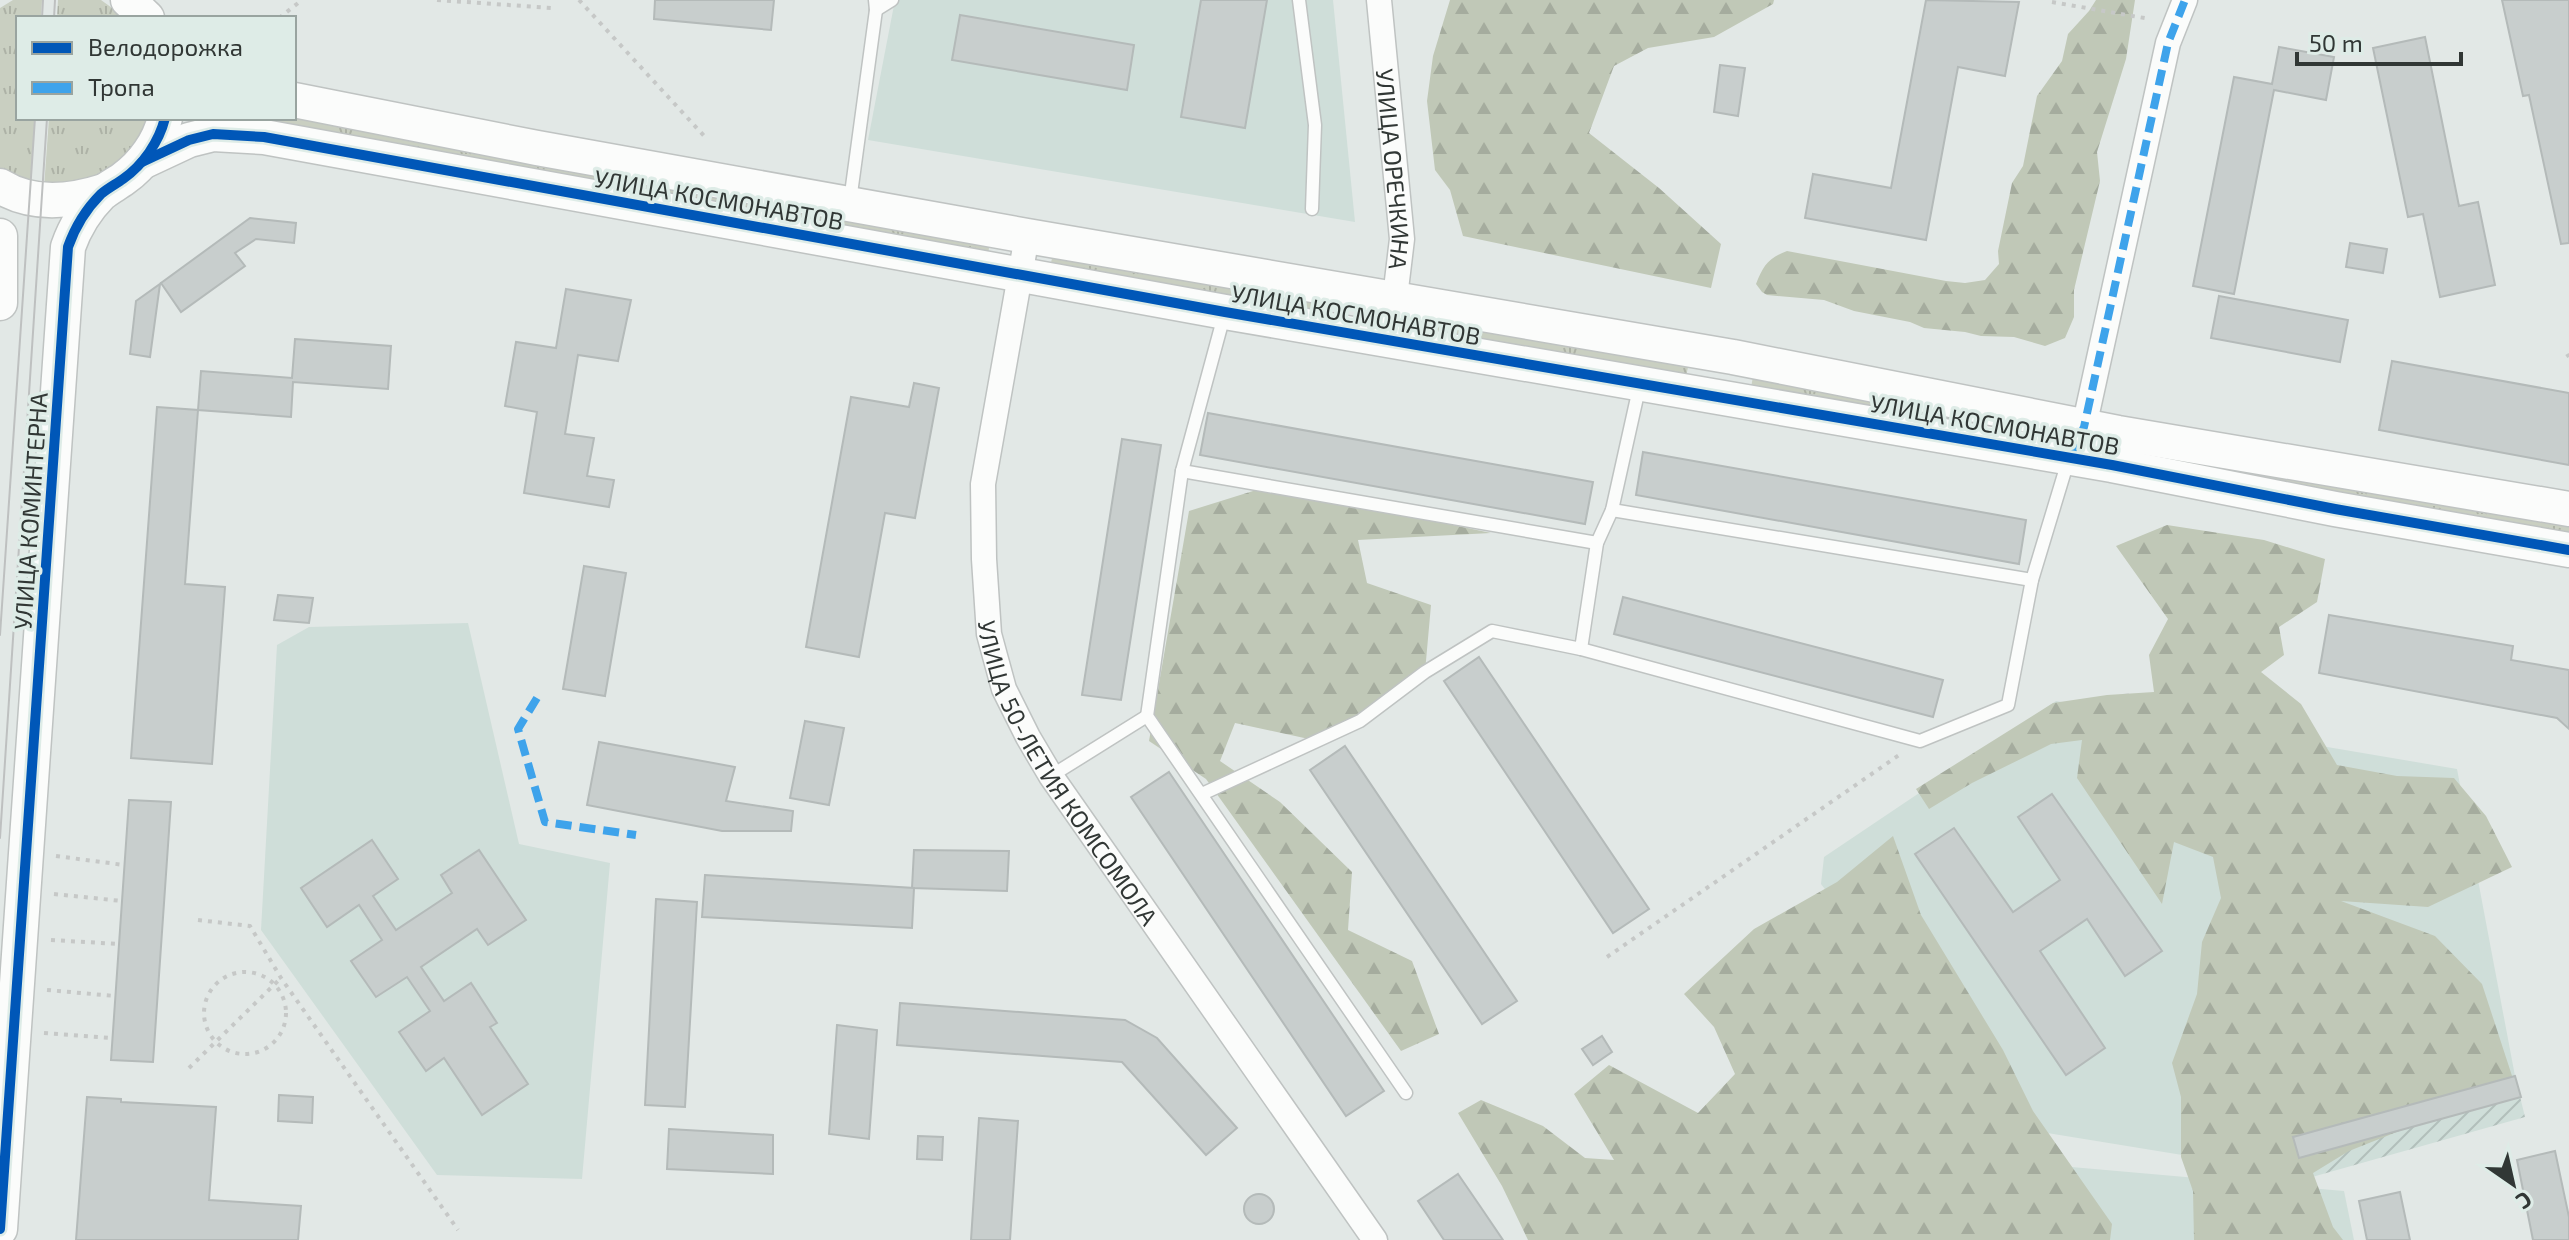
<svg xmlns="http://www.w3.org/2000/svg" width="2569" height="1240" viewBox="0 0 2569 1240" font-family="'Exo 2',sans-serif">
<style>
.built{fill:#cfded9}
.industrial{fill:url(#industrial-furrows)}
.grass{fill:url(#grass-tufts)}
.forest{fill:url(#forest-firs)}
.building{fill:#c8cecd;stroke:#b4bab9;stroke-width:2}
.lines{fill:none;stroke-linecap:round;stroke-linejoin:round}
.lane-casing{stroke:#bfc3c2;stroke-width:15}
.street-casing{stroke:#bfc3c2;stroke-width:27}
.secondary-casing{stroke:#bfc3c2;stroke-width:37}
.path{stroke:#c6c8c7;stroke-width:4;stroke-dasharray:4 6;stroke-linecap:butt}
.lane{stroke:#fbfcfb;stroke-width:12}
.street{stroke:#fbfcfb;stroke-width:24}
.secondary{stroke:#fbfcfb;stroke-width:34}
.tram{stroke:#bec0c0;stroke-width:2}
.quiet{stroke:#3ea3eb;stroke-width:8;stroke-dasharray:16 8;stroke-linecap:butt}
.cycleway-casing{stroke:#deece7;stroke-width:15}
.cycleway{stroke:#0057b8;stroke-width:10}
.labels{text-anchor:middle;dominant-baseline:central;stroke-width:7;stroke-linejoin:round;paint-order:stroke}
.street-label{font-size:24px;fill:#313735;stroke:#deece7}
</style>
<defs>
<pattern id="industrial-furrows" width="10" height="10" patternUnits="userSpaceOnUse" patternTransform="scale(2)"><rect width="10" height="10" fill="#cfded9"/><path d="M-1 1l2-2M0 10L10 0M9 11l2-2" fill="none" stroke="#b2bfbb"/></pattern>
<pattern id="grass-tufts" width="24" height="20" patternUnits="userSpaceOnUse" patternTransform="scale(2)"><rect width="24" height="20" fill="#c9cfc1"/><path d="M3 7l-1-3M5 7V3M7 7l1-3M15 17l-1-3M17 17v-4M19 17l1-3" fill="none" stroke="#adb2a6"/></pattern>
<pattern id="forest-firs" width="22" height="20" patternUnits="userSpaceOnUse" patternTransform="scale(2)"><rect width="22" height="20" fill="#c0c8b7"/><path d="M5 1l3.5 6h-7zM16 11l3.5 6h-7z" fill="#a5ac9e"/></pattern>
</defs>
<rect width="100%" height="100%" fill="#e2e8e6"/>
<!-- built -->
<g class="built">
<path d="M895 0H1333L1355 222 868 140Z"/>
<path d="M468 623 519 844 610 863 582 1179 437 1175 261 930 277 645 309 627Z"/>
<path d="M2056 701 2457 769 2515 1076 2294 1137 2262 1168 2005 1126 1821 884 1824 857Z"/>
<path d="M2060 1166 2344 1191 2354 1240H2044Z"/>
</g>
<!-- industrial -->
<path class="industrial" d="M2515 1076 2525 1117 2305 1179 2293 1137Z"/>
<!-- grass -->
<g class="grass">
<path d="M13 0H42L41 18H18V118H35L30 187 0 171V8Z"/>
<path d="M58 0H101L126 18H57Z"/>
<path d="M294 115 990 242 988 254 248 118H294Z"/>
<path d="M49 118H152L135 150 96 181 44 188Z"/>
<path d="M1053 253 1333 303 1331 313 1051 263Z"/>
<path d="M1420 317 1688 367 1686 377 1418 327Z"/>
<path d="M1753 377 2042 432 2040 441 1751 387Z"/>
<path d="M2096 439 2569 522V535L2094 451Z"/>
</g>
<!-- forest -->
<g class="forest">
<path d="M1450 0H1774L1773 4 1714 37 1648 48 1614 66 1589 133 1659 188 1721 244 1711 288 1463 236 1450 190 1435 170 1427 101 1433 56Z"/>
<path d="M2096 0H2135L2126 59 2097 152 2100 181 2074 290V317L2065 338 2045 346 2014 337 1981 336 1965 332 1924 328 1910 322 1854 311 1824 300 1767 295 1762 292 1756 284C1763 266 1768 258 1787 251L1946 281 1965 283 1985 280 1999 264 1998 251 2012 183 2023 166 2037 96 2062 61 2068 34 2089 11Z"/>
<path d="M1269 486 1491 533 1358 540 1367 583 1431 605 1425 672 1318 741 1235 723 1220 761 1280 802 1352 872 1348 930 1412 961 1439 1034 1401 1051 1206 779 1149 741 1189 511Z"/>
<path d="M2167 525 2264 540 2325 559 2317 602 2279 627 2284 655 2261 672 2301 704 2337 765 2397 776 2454 778 2486 816 2512 867 2428 907 2341 901 2435 936 2482 984 2515 1085 2349 1151 2313 1173 2333 1227 2343 1240H2194L2193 1191 2181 1157V1097L2172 1063 2197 994 2202 942 2221 898 2213 857 2174 842 2162 904 2077 778 2082 740 2051 744 1972 783 1929 809 1916 789 2053 703 2107 695 2154 692 2149 655 2168 619 2116 546Z"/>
<path d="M1893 836 1921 915 2003 1050 2033 1111 2112 1224 2110 1240H1528L1502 1186 1458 1113 1481 1100 1543 1126 1585 1158 1614 1160 1574 1094 1609 1065 1698 1113 1735 1074 1714 1027 1684 994 1754 929 1837 882Z"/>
</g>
<!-- building -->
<g class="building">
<path d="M655 0H774L771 30 654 19Z"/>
<path d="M1201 0H1267L1245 128 1181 117Z"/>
<path d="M1926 0 2019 2 2005 76 1958 67 1926 240 1805 218 1813 174 1891 188Z"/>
<path d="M2502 0H2569V243L2561 244 2529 95 2523 96Z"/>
<path d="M960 15 1134 45 1127 90 952 60Z"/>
<path d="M2425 37 2459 206 2478 202 2495 285 2440 297 2423 214 2408 217 2373 48Z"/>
<path d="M2279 47 2334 57 2326 100 2274 90 2234 294 2193 286 2234 77 2272 84Z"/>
<path d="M1720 65 1745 68 1738 116 1714 112Z"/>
<path d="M250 218 296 223 294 243 256 239 235 253 245 266 181 312 161 283Z"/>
<path d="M2350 243 2387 249 2383 273 2346 267Z"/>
<path d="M160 284 150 357 130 354 136 301Z"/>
<path d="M566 289 631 300 618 361 578 355 565 434 594 438 587 476 614 480 609 507 524 493 537 412 505 406 516 342 556 348Z"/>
<path d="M2219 296 2348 320 2340 362 2211 338Z"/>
<path d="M295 339 391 346 388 389 293 382 291 417 198 410 201 371 292 378Z"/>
<path d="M2392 361 2569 393V465L2379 430Z"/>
<path d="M914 383 939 388 915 518 885 513 859 657 806 647 851 397 909 407Z"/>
<path d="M157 407 198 410 185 584 225 587 212 764 131 758Z"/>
<path d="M1208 413 1593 482 1585 524 1200 455Z"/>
<path d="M1122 439 1161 445 1121 700 1082 695Z"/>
<path d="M1643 452 2026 520 2019 564 1636 495Z"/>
<path d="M584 566 626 573 605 696 563 689Z"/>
<path d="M278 595 313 598 309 623 274 620Z"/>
<path d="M1623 597 1943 680 1933 717 1614 634Z"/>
<path d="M2329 615 2513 646 2511 660 2569 670V729L2557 718 2319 673Z"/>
<path d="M1479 657 1649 909 1613 933 1444 681Z"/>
<path d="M805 721 844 728 829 805 790 798Z"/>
<path d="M599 742 735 767 726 801 793 811 791 831H722L587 805Z"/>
<path d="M1345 746 1517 1001 1482 1024 1310 770Z"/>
<path d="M1169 772 1384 1091 1346 1116 1131 797Z"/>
<path d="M2052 794 2162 951 2125 976 2087 919 2040 951 2105 1048 2066 1075 1915 854 1954 828 2013 912 2060 880 2018 817Z"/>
<path d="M129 800 171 802 153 1062 111 1060Z"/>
<path d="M372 840 398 879 373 896 396 930 452 893 441 875 479 850 526 920 488 945 477 929 421 967 444 1001 471 983 497 1023 490 1027 528 1084 482 1115 444 1058 426 1071 399 1032 430 1011 407 977 376 997 351 961 382 940 359 905 327 927 301 888Z"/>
<path d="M914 850 1009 851 1007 891 912 888Z"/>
<path d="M705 875 914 888 912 928 702 917Z"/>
<path d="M656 899 697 902 685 1107 645 1105Z"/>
<path d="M900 1003 1125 1020 1157 1038 1237 1128 1206 1155 1122 1062 897 1045Z"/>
<path d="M837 1025 877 1030 869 1139 829 1134Z"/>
<path d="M1602 1036 1612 1052 1593 1065 1582 1049Z"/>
<path d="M2515 1076 2521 1097 2299 1158 2293 1137Z"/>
<path d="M279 1095 313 1097 312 1123 278 1121Z"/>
<path d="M87 1097 121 1099V1102L216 1107 209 1200 301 1206 298 1240H76Z"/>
<path d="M979 1118 1018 1121 1010 1240H971Z"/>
<path d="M669 1129 773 1135V1174L667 1169Z"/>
<path d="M918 1136 943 1137 942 1160 917 1159Z"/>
<path d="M2555 1151 2569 1217V1240H2533L2517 1160Z"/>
<path d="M1458 1174 1482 1209 1503 1240H1444L1418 1201Z"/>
<path d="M2400 1192 2410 1240H2367L2359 1201Z"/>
<circle cx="1259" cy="1209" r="15"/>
</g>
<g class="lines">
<!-- lane casing -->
<g class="lane-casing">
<g id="lane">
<path d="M1299 0 1315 125 1312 209"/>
<path d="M876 10 892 0"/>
<path d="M850 201 876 10 875 0"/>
<path d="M1225 312 1182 471 1147 716 1406 1093"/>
<path d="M1640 384 1612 510 1597 543 1581 649 1920 741 2008 705 2032 580 2068 461"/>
<path d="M1182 471 1597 543"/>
<path d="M1612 510 2032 580"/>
<path d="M1051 776 1147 716"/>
<path d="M1202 794 1360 721 1425 672 1492 631 1581 649"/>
</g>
</g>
<!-- street casing -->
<g class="street-casing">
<g id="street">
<path id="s1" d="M1379 0 1402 239 1390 339"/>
<path id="s2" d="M1027 236 983 484 984 559 989 634 1004 689 1028 737 1051 776 1375 1240"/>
<path d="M2077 441 2084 427 2168 43 2185 0"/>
</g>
</g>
<!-- secondary casing -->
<g class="secondary-casing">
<g id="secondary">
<path d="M128 0 147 18"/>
<path d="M294 100 537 148 1027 236 1733 357 2118 433 2569 509"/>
<path d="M142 162 189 140 213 134 264 137 1225 312 2112 465 2335 509 2569 550"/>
<path d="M0 186C32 206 70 202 104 191"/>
<path d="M0 236V303"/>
<path d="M0 1229 68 247C75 227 86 209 101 194 108 188 116 184 123 179 143 165 159 142 165 118"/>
</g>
</g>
<!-- path -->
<g class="path">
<path d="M437 0 552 8"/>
<path d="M579 0 706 138"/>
<path d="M2052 2 2150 19"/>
<path d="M279 18 302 0"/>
<path d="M2567 354 2569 357"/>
<path d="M56 856 124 865"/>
<path d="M54 894 122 901"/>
<path d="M198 920 250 926 281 978 458 1230"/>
<path d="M51 940 119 944"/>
<path d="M1607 957 1902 753"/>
<circle cx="245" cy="1013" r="41"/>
<path d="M47 990 115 996"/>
<path d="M44 1033 112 1038"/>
<path d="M189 1068 281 978"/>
</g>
<!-- lane -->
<use href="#lane" class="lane"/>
<!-- street -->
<use href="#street" class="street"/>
<!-- secondary -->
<use href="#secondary" class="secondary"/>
<!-- tram -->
<g class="tram">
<path d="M42 18 43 0"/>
<path d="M54 18 55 0"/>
<path d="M0 635 35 118"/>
<path d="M0 838 47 118"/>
</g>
<!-- quiet -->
<g class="quiet">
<path d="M2069 458 2084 427 2168 43 2185 0"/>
<path d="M537 698 518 729 545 822 636 835"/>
</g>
<!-- cycleway casing -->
<g class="cycleway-casing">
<g id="cycleway">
<path d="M142 162 189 140 213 134 264 137 1225 312 2112 465 2335 509 2569 550"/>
<path d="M0 1229 68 247C75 227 86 209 101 194 108 188 116 184 123 179 143 165 159 142 165 118"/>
</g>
</g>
<!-- cycleway -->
<use href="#cycleway" class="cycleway"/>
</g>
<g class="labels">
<!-- street labels -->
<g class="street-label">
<text stroke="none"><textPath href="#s1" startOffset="170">УЛИЦА ОРЕЧКИНА</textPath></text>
<text transform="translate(719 199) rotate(10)">УЛИЦА КОСМОНАВТОВ</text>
<text transform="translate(1356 314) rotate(10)">УЛИЦА КОСМОНАВТОВ</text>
<text transform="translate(1995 424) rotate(10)">УЛИЦА КОСМОНАВТОВ</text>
<text transform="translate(30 511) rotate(-86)">УЛИЦА КОМИНТЕРНА</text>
<text stroke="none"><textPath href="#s2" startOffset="562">УЛИЦА 50-ЛЕТИЯ КОМСОМОЛА</textPath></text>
</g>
</g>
<!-- legend -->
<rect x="16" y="16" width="280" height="104" fill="#deece7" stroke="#99a4a0" stroke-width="2"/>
<rect x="32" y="42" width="40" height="12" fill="#0057b8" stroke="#99a4a0" stroke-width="2"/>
<text x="88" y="56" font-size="24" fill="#313735">Велодорожка</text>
<rect x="32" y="82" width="40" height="12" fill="#3ea3eb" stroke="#99a4a0" stroke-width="2"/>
<text x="88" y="96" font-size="24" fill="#313735">Тропа</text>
<!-- north arrow -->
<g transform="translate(2513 1184) rotate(146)" stroke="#deece7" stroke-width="6" paint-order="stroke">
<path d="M0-6L14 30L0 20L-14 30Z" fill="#313735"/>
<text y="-12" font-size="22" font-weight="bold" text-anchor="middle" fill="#313735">С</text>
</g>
<!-- scale -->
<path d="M2297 52v12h164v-12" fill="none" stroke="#313735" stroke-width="4"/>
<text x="2309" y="52" font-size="24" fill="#313735" stroke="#deece7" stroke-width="6" paint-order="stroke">50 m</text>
</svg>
